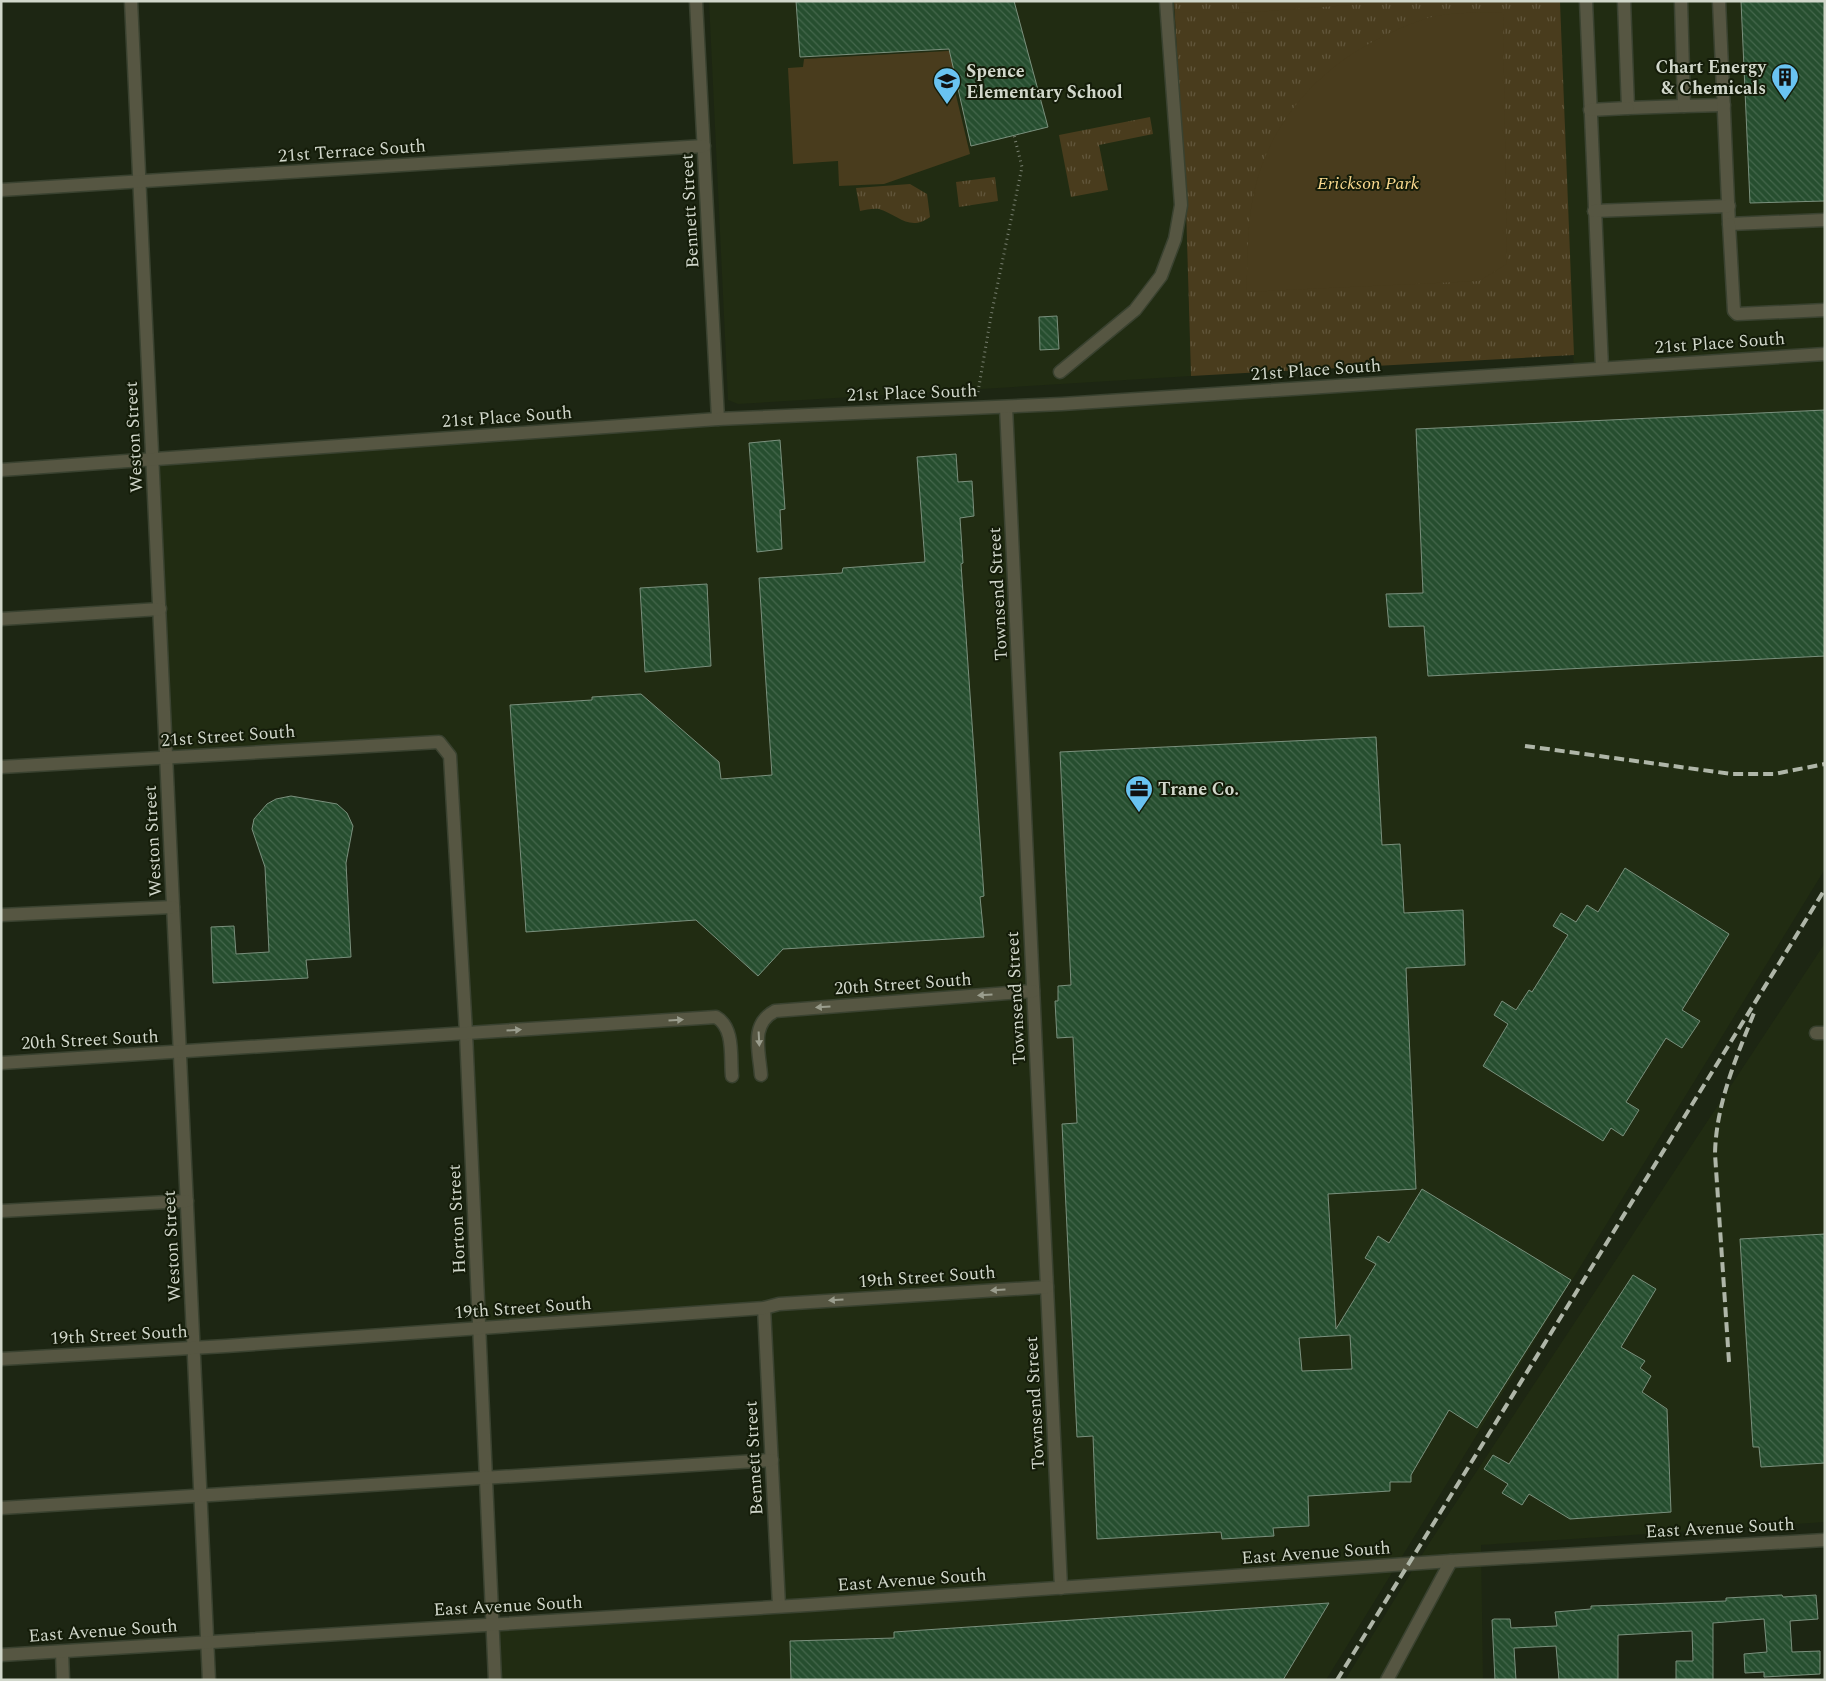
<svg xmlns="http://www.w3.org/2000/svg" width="1826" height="1681" viewBox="0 0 1826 1681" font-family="Spectral,serif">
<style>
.built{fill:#212c12}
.grass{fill:url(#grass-tufts)}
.garden{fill:#493c1d}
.building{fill:url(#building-back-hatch);stroke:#7a907d;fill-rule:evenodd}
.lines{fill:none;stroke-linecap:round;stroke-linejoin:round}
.minor-casing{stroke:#3a4230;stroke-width:15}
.path{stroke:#798071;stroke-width:3;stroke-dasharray:1 4;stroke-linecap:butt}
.minor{stroke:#565642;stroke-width:12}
.rail{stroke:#afb6a8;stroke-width:4;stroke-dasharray:10 5;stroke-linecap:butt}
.oneway{fill:#9a9d8d}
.labels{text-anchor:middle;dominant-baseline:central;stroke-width:4;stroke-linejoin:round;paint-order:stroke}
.poi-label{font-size:18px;font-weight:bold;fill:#d1d7cb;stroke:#141c09;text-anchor:start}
.street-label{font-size:18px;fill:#d1d7cb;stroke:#141c09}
.park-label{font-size:18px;font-style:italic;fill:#fada8f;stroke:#141c09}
</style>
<defs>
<pattern id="grass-tufts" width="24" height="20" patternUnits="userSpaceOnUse" patternTransform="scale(1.25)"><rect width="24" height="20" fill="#493c1d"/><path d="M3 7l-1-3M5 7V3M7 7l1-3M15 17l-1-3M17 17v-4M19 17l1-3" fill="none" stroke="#62573c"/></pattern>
<pattern id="building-back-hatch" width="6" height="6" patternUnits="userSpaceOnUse" patternTransform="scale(1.25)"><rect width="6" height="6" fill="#264e2f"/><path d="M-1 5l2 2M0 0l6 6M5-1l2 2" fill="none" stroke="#44674c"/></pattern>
</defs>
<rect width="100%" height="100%" fill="#1d2613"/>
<!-- built -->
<g class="built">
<path d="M709 1H1174L1186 208 1191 376 738 404 728 400Z"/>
<path d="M1560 1H1825V869L1326 1680H495L493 1624 779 1606 764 1309 479 1329 450 756 438 742 167 757 153 460 718 419 1574 376Z"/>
<path d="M1825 943V1522L1481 1545 1483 1680H1345L1428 1545Z"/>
</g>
<!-- grass -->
<g class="grass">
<path d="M1174 1H1560L1574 355 1191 376 1186 208Z"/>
<path d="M1150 117 1153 134 1099 145 1108 190 1071 197 1059 135Z"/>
<path d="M995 177 998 201 959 207 956 182Z"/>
<path d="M910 184 927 194 930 217C910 232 898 215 879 209 874 208 865 210 860 211L856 188Z"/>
</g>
<!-- garden -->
<g class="garden">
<path d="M1239 1H1406L1239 13Z"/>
<path d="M1503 12 1507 264 1479 281 1246 292C1248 265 1247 236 1251 209 1263 127 1316 68 1388 34 1405 26 1423 18 1442 15 1462 12 1483 13 1503 12Z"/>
<path d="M966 50 967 65 950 70 970 154 884 184 839 186 838 161 793 164 788 68 803 67 804 59Z"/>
</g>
<!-- building -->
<g class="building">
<path d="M796 1H1014L1048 127 971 146 949 49 800 57Z"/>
<path d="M1741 1H1825V201L1750 203Z"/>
<path d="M1057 316 1059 349 1040 350 1039 317Z"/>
<path d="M1825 410V656L1428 676 1424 626 1389 627 1386 594 1423 593 1416 429Z"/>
<path d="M780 440 785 509 780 510 782 549 757 552 749 443Z"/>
<path d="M956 454 958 482 972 481 974 516 960 518 963 563 961 564 984 896 980 897 984 937 783 949 758 976 696 920 526 932 510 705 592 700V697L641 694 719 762 721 779 772 775 759 578 842 573 843 568 925 562 917 457Z"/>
<path d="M707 584 711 666 645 672 640 588Z"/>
<path d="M1376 737 1382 845 1400 844 1404 913 1463 910 1465 965 1406 968 1416 1189 1328 1194 1336 1329 1376 1264 1365 1258 1378 1236 1389 1243 1422 1189 1571 1280 1477 1428 1449 1410 1411 1475V1482H1390V1491L1308 1496 1309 1526 1273 1528 1274 1536 1222 1539 1221 1532 1097 1539 1093 1436 1077 1437 1062 1124 1077 1123 1073 1037 1057 1038 1055 1001H1058V986L1071 985 1060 752ZM1350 1335 1352 1369 1302 1371 1299 1338Z"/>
<path d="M291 796 337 804 347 813 353 826 346 863 351 957 306 960 308 978 213 983 211 927 234 926 236 954 269 952 265 867 252 829 254 819 267 804 276 799Z"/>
<path d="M1625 868 1729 934 1682 1010 1700 1021 1682 1048 1666 1038 1626 1102 1639 1110 1623 1136 1611 1128 1603 1141 1483 1066 1508 1024 1494 1015 1502 1001 1516 1010 1529 990 1532 992 1568 935 1553 926 1561 913 1576 922 1587 905 1598 912Z"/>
<path d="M1825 1234V1463L1761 1467 1759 1447H1753L1740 1239Z"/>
<path d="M1633 1275 1656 1289 1621 1347 1645 1361 1640 1368 1651 1376 1642 1392 1667 1409 1671 1512 1570 1519 1529 1494 1522 1505 1502 1493 1508 1484 1484 1469 1493 1455 1509 1464Z"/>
<path d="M1782 1595 1783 1597 1816 1595 1818 1619 1790 1621 1792 1652 1820 1651V1674L1764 1677V1672L1745 1673 1744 1654 1767 1652 1764 1619 1713 1623V1680H1676V1661H1693L1692 1631 1618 1635V1680H1559L1556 1646 1514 1648 1516 1680H1495L1492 1620 1494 1619H1510L1511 1628 1557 1626 1555 1612 1591 1609V1606L1726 1601V1598Z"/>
<path d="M1329 1603 1283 1680H791L790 1641 894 1638V1632Z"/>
</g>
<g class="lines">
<!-- minor casing -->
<g class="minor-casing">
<g id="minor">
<path d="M131 1 209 1680"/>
<path d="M696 1 718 419"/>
<path d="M1586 1 1602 368"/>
<path d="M1624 1 1628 108 1684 106"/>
<path d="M1681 1 1684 106 1724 105"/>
<path d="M1719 1 1729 224 1825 220"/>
<path d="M1590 110 1628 108"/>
<path d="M1 190 704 146"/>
<path d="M1594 211 1729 206"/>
<path d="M1729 224 1734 311 1737 314 1825 310"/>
<path d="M1060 372 1135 310 1161 276 1175 239 1181 205 1166 1"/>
<path d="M1006 407 1061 1588"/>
<path d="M1 470 718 419 1062 404 1825 354"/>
<path d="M1 619 160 609"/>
<path d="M1 767 439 742 450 756 466 1033 495 1680"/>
<path d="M1 915 173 907"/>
<path d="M1816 1033H1825"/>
<path d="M1 1063 716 1017C735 1028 730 1057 732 1076"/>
<path d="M761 1075C759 1050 750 1024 775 1011L1033 991"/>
<path d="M1 1211 187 1201"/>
<path d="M764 1308 779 1606"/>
<path d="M1 1359 226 1346 764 1308 779 1304 1047 1287"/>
<path d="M1 1508 772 1460"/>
<path d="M62 1652 63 1680"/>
<path d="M1 1655 808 1605 1451 1561 1825 1540"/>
<path d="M1387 1680 1451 1561"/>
</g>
</g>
<!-- path -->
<path class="path" d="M978 392 991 316 1022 167 1014 135"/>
<!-- minor -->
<use href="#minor" class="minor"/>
<!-- rail -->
<g class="rail">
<path d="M1525 746 1732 774H1774L1825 764"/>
<path d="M1729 1362 1715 1154C1716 1104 1736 1058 1754 1013"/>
<path d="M1337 1680 1825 889"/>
</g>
</g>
<!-- one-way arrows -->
<defs><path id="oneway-solid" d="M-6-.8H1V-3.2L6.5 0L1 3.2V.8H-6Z" transform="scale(1.25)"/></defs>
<g class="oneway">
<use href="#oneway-solid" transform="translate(985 995) rotate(176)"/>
<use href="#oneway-solid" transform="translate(823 1007) rotate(176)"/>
<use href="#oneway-solid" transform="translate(676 1020) rotate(-4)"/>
<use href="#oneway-solid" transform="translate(514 1030) rotate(-4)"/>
<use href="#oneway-solid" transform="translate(759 1039) rotate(87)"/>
<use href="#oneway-solid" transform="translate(998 1290) rotate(176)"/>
<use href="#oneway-solid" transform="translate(836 1300) rotate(176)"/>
</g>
<!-- icons -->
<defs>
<g id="building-pin" transform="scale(1.4375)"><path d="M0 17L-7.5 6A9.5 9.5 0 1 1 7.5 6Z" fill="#69c3f1" stroke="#141c09"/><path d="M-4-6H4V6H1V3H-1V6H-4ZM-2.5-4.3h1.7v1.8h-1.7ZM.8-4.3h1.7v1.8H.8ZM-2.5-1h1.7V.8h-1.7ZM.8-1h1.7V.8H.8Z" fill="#111"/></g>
<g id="school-pin" transform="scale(1.4375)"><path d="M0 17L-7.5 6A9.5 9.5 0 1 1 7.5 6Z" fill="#69c3f1" stroke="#141c09"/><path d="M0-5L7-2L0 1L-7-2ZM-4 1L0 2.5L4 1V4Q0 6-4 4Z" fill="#111"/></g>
<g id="office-pin" transform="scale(1.4375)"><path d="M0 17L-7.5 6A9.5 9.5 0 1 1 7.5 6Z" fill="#69c3f1" stroke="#141c09"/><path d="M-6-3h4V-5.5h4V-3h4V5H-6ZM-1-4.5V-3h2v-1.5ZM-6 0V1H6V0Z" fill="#111"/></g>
</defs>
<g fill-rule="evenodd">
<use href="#building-pin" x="1785" y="77"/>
<use href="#school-pin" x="947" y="81"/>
<use href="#office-pin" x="1139" y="789"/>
</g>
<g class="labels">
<!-- poi labels -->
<g class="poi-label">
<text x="1766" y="67" text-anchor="end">Chart Energy<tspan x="1766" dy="21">&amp; Chemicals</tspan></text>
<text x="966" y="71">Spence<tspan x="966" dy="21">Elementary School</tspan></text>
<text x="1158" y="789">Trane Co.</text>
</g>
<!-- street labels -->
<g class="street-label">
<text transform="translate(352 151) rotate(-4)">21st Terrace South</text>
<text transform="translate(690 211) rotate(-93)">Bennett Street</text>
<text transform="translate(1720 343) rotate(-4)">21st Place South</text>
<text transform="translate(1316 370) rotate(-4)">21st Place South</text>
<text transform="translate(912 393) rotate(-2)">21st Place South</text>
<text transform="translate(507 417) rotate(-4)">21st Place South</text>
<text transform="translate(134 437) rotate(-93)">Weston Street</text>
<text transform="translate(998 594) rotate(-93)">Townsend Street</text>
<text transform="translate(228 736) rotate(-4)">21st Street South</text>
<text transform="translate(153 841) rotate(-93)">Weston Street</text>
<text transform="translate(903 984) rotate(-4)">20th Street South</text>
<text transform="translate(1016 998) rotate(-93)">Townsend Street</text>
<text transform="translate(90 1040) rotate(-3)">20th Street South</text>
<text transform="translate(457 1219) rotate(-93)">Horton Street</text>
<text transform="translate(172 1246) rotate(-93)">Weston Street</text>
<text transform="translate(927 1277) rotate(-4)">19th Street South</text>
<text transform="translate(523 1308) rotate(-4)">19th Street South</text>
<text transform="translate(119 1335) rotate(-3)">19th Street South</text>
<text transform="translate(1035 1403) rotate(-93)">Townsend Street</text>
<text transform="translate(754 1458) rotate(-93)">Bennett Street</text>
<text transform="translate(1720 1528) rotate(-3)">East Avenue South</text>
<text transform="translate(1316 1553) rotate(-4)">East Avenue South</text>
<text transform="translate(912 1580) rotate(-4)">East Avenue South</text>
<text transform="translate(508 1606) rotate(-3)">East Avenue South</text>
<text transform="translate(103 1631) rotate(-4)">East Avenue South</text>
</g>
<!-- park labels -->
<g class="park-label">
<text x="1368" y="183">Erickson Park</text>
</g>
</g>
<!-- border -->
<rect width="1826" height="1681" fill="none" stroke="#d1d7cb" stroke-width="5"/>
</svg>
